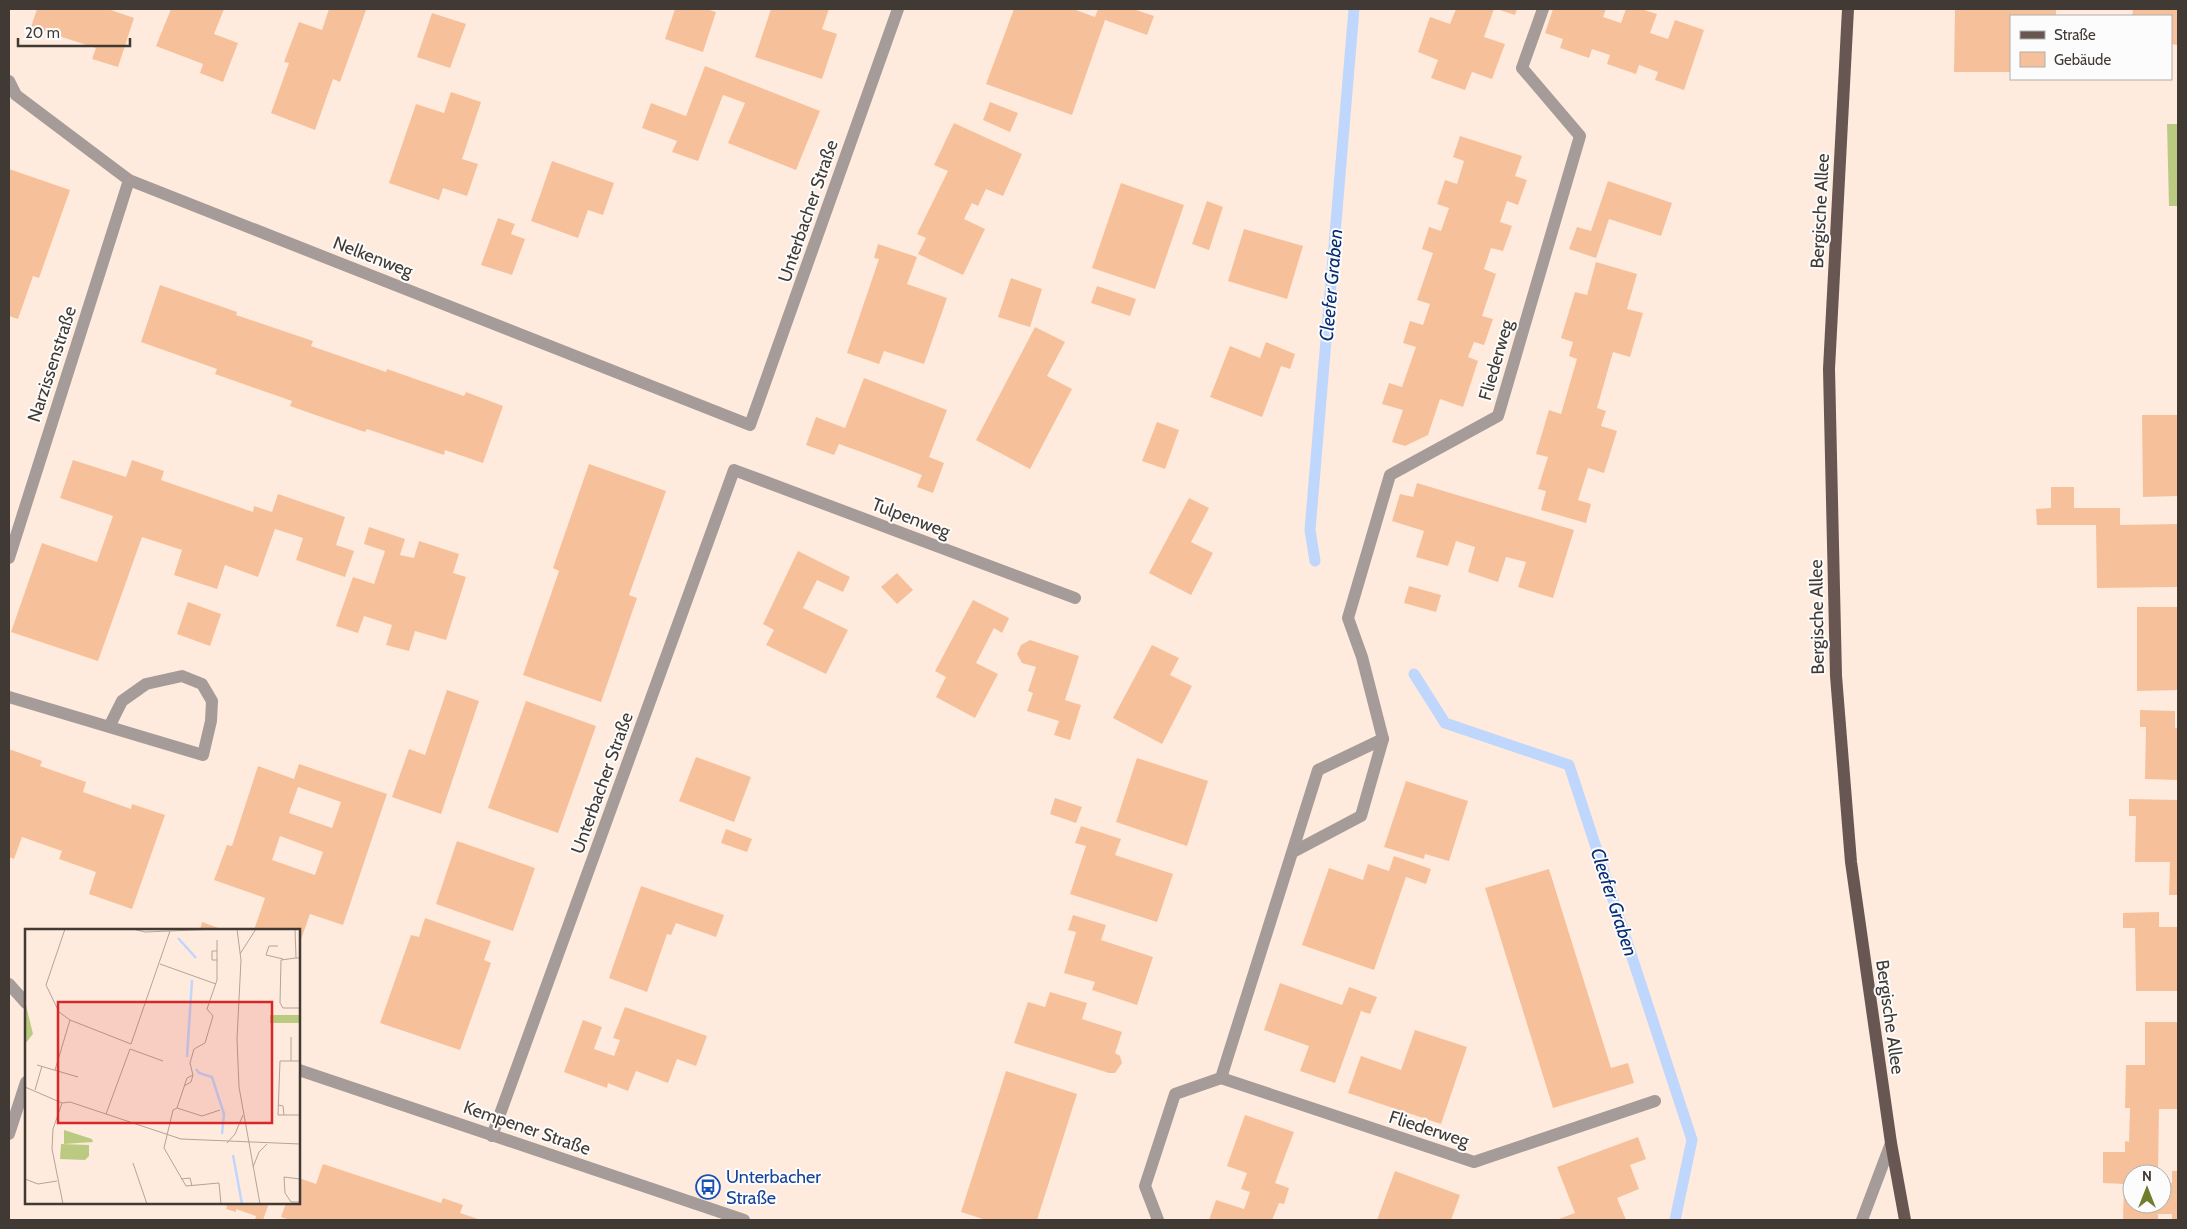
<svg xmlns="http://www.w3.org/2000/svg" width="2187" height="1229" viewBox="0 0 2187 1229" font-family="Cabin,sans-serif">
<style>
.green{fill:#bacb81}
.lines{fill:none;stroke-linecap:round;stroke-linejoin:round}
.stream{stroke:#bfd6fd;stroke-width:11}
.building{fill:#f6c19a;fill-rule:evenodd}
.minor{stroke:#a59b98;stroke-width:12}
.major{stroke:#685652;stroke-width:12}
.labels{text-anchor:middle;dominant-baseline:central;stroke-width:4;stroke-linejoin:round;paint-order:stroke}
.street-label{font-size:18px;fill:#413a34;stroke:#fcfcfc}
.transit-label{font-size:18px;fill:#164399;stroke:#fcfcfc;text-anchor:start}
.water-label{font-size:19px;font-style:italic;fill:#062d75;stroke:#fcfcfc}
.inset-river{fill:none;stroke:#bfd6fd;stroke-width:2.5}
.inset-road{fill:none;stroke:#b2a499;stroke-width:1}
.view{fill:#d62828;fill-opacity:0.15;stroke:#d62828;stroke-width:2.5}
.inset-edge{fill:none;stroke:#413a34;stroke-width:2.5}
</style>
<rect width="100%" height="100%" fill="#feebdd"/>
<!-- green -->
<path class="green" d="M2167 124H2178V206H2169Z"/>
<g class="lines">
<!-- stream -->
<g class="stream">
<path d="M1315 561 1310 530 1354 9"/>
<path d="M1414 674 1445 723 1569 765 1692 1140 1675 1220"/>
</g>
</g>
<!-- building -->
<g class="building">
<path d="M37 9H108L134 18 118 67 92 59 96 48 31 27Z"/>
<path d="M171 9H224L214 34 238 43 223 82 200 73 203 64 156 46Z"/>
<path d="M329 9 366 10 340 82 333 79 315 130 271 113 289 63 284 62 299 22 322 30Z"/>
<path d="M675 9H706L716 12 703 52 665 39Z"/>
<path d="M771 9H829L822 29 837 34 822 79 755 57Z"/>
<path d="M1014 9H1073L1095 17 1098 9H1133L1154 16 1147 35 1105 20 1072 115 986 84Z"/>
<path d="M1456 9H1494L1484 37 1505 44 1492 79 1472 72 1465 90 1431 78 1438 60 1418 52 1430 17 1450 24Z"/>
<path d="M1497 9H1517L1515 15Z"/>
<path d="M1553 9H1606L1603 17 1621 23 1626 9H1641L1657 14 1650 33 1668 39 1675 20 1704 30 1684 90 1655 80 1658 72 1639 65 1636 74 1607 64 1610 55 1592 49 1589 58 1560 48 1563 39 1545 33Z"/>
<path d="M1955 9H2056V16H2011V72H1954Z"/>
<path d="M2133 9H2178V45L2171 44V16H2132Z"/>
<path d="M432 13 466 24 450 68 417 57Z"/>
<path d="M705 66 820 111 796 170 728 143 745 103 723 95 698 161 672 152 677 141 642 128 651 103 686 116Z"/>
<path d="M451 92 481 102 462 159 478 164 467 196 443 188 439 200 389 183 416 104 444 113Z"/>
<path d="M990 102 1018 113 1010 132 983 120Z"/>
<path d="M954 123 1022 154 1003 196 986 189 978 206 972 203 964 219 985 229 963 275 918 254 926 238 917 234 948 171 934 165Z"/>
<path d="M1460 136 1522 156 1515 176 1527 180 1518 205 1507 201 1500 222 1512 226 1503 251 1491 248 1484 269 1496 274 1482 316 1493 319 1484 345 1474 342 1468 357 1478 361 1463 407 1440 399 1428 435 1405 446 1392 442 1403 410 1382 404 1389 383 1402 387 1416 347 1403 343 1410 321 1423 325 1430 304 1417 300 1433 253 1422 249 1429 227 1441 231 1449 208 1437 204 1445 180 1457 184 1464 161 1453 157Z"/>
<path d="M552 161 614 183 603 215 588 210 578 238 531 221Z"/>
<path d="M9 169 70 190 39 278 33 276 18 319 9 316Z"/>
<path d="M1608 181 1672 203 1661 236 1609 219 1596 258 1569 249 1577 227 1591 231Z"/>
<path d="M1121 183 1184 205 1155 289 1092 268Z"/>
<path d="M1207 201 1223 207 1209 250 1192 244Z"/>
<path d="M498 218 515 224 511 234 525 239 512 275 481 265Z"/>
<path d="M1244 229 1303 246 1287 299 1228 281Z"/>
<path d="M878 244 917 257 907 284 947 298 924 364 884 351 879 364 847 353 879 259 874 258Z"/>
<path d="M1596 262 1637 274 1627 309 1643 313 1630 357 1613 352 1597 408 1606 411 1601 426 1617 431 1604 473 1588 468 1578 500 1591 504 1586 523 1541 510 1546 491 1538 489 1548 457 1536 454 1549 410 1561 414 1577 359 1569 356 1573 342 1561 338 1575 292 1587 295Z"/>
<path d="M1011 278 1042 289 1030 327 998 317Z"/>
<path d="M160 285 237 312 236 315 313 341 311 346 386 372 387 369 464 396 466 392 503 406 483 463 445 450 444 455 367 429 365 432 327 419 290 406 292 401 215 374 217 369 141 342Z"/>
<path d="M1097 286 1136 299 1130 316 1091 303Z"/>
<path d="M1035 327 1065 342 1047 376 1072 389 1030 469 976 440Z"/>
<path d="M1266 342 1295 354 1290 369 1281 366 1262 417 1210 397 1230 346 1260 358Z"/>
<path d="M864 378 947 410 929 457 944 463 933 493 917 487 922 475 867 454 839 444 834 455 806 445 816 417 845 428Z"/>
<path d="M2142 415H2178V496L2143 497Z"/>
<path d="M1157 422 1179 430 1165 469 1142 461Z"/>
<path d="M73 460 126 477 132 460 164 471 161 480 253 512 254 506 272 512 278 494 345 517 336 545 354 551 345 577 296 560 303 538 275 529 258 577 225 565 217 589 174 575 182 550 142 537 98 661 11 632 42 543 97 562 113 516 60 498Z"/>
<path d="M589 464 666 491 629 595 637 598 601 702 523 675 559 571 553 568Z"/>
<path d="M1417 483 1574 530 1553 598 1518 587 1526 562 1506 557 1498 582 1468 572 1475 547 1456 541 1448 566 1416 557 1424 531 1392 521 1400 494 1413 497Z"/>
<path d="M2051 487H2074V508H2120V525L2178 524V587L2097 588 2096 525H2037L2036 509 2051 508Z"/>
<path d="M1189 498 1209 508 1191 542 1213 553 1191 595 1149 573Z"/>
<path d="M369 527 405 539 400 555 414 558 419 541 459 554 453 573 466 577 446 640 415 631 409 651 386 645 392 625 364 616 358 633 336 626 353 577 374 584 385 551 364 544Z"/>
<path d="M798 551 850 577 843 592 817 580 803 608 848 630 826 674 766 645 774 630 763 624Z"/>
<path d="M897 573 913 590 897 604 881 587Z"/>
<path d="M1409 586 1441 595 1436 612 1404 603Z"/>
<path d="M973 600 1009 618 1002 633 994 628 976 663 998 674 975 718 936 697 946 677 935 671Z"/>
<path d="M188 602 221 614 210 646 177 634Z"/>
<path d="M2137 607H2178V690L2137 691Z"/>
<path d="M1030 640 1079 656 1065 700 1081 705 1070 740 1054 735 1059 721 1027 711 1033 693 1028 691 1036 667 1022 663 1017 654 1021 645Z"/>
<path d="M1152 645 1179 658 1170 675 1192 686 1162 744 1113 718Z"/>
<path d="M447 690 479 701 441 814 392 797 409 749 425 755Z"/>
<path d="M526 701 596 726 558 833 488 808Z"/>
<path d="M2140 710 2175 711V728H2178V780L2145 779 2146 727H2140Z"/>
<path d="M9 749 42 761 40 766 86 782 83 792 131 809 132 804 165 815 132 909 89 894 96 872 59 859 62 851 22 837 14 859 9 857Z"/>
<path d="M696 757 751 777 734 822 679 801Z"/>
<path d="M1137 758 1208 781 1187 846 1116 822Z"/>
<path d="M299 764 387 794 343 925 310 914 299 945V930H254L265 898 214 880 227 845 232 846 258 766 294 779ZM298 787 341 802 332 828 289 813ZM280 836 323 852 315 875 272 860Z"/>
<path d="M1406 781 1468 801 1449 861 1425 854 1424 859 1384 847Z"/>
<path d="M1055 798 1082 807 1076 823 1050 814Z"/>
<path d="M2129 799 2178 800V895H2169L2170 862H2135L2136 816H2129Z"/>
<path d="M1081 826 1121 839 1115 855 1173 874 1157 922 1070 894 1086 846 1075 843Z"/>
<path d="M726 829 752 839 747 852 721 843Z"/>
<path d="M457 841 535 868 513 931 436 904Z"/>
<path d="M1394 856 1431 869 1426 884 1406 877 1374 970 1302 945 1329 868 1363 880 1368 864 1389 871Z"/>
<path d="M1549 869 1611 1068 1628 1063 1634 1083 1553 1108 1485 888Z"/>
<path d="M641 886 724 915 716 937 676 923 671 935 667 934 647 992 609 978Z"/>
<path d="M2159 912V927H2178V991H2136L2135 928H2123V913Z"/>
<path d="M1073 915 1106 925 1101 940 1153 957 1137 1005 1092 990 1095 982 1064 973 1076 932 1068 930Z"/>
<path d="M425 918 491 941 484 960 491 963 460 1050 380 1023 411 935 419 937Z"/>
<path d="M202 922 224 930H200Z"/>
<path d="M1280 983 1342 1005 1349 987 1377 997 1370 1014 1361 1011 1335 1083 1300 1071 1309 1046 1264 1030Z"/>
<path d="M1050 992 1087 1003 1082 1019 1122 1032 1115 1053 1120 1056 1122 1063 1115 1073H1109L1014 1043 1028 1002 1045 1007Z"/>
<path d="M625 1007 707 1036 696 1066 677 1059 668 1083 636 1071 628 1091 608 1083 607 1088 564 1072 583 1020 602 1027 594 1049 614 1056 620 1040 613 1038Z"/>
<path d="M2145 1022H2178V1109H2159L2158 1174H2132V1204H2162V1183H2172V1171H2178V1220H2172V1214H2158V1220H2123L2124 1184 2103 1183V1152H2125V1141L2129 1142 2130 1108H2125L2126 1065H2145Z"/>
<path d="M1415 1030 1467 1047 1441 1124 1348 1093 1361 1056 1401 1070Z"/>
<path d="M1006 1071 1077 1094 1037 1220H986L961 1212Z"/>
<path d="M1245 1115 1294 1132 1275 1183 1289 1188 1284 1204 1279 1203 1272 1220H1209L1216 1200 1244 1209 1250 1192 1241 1189 1247 1173 1227 1166Z"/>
<path d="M1638 1137 1646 1159 1630 1165 1639 1189 1617 1198 1626 1220H1556L1575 1213 1557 1167Z"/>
<path d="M323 1164 441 1203 443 1198 463 1205 460 1213 481 1220H290L281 1217 286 1203H299V1178L316 1184Z"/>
<path d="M1395 1171 1460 1195 1451 1220H1377Z"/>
<path d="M218 1203H269L263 1220H255L256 1216 236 1209V1212L226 1209 227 1206Z"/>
</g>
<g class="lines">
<!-- minor -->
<g class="minor">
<path d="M9 81 16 95 129 180 750 425 898 9"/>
<path d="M9 558 129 180"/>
<path d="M9 697 203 755 211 721 212 701 202 684 182 676 146 684 122 701 109 727"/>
<path d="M1293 852 1361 816 1383 739 1362 657 1348 618 1390 475 1498 416 1580 136 1522 68 1543 9"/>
<path d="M9 984 26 1003"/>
<path d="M299 1070 744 1220"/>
<path d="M1221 1078 1474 1162 1655 1101"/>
<path d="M9 1134 26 1082"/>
<path d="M492 1136 734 470 1075 598"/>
<path d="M1158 1220 1145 1186 1175 1094 1221 1078 1318 770 1383 739"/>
<path d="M1862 1220 1891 1143"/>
</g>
<!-- major -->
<path class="major" d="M1848 9 1829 369 1836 676 1851 862 1891 1143 1905 1220"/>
</g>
<!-- icons -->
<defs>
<g id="bus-ring" transform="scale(1.25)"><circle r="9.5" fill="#fcfcfc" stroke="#1a4fb4" stroke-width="1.5"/><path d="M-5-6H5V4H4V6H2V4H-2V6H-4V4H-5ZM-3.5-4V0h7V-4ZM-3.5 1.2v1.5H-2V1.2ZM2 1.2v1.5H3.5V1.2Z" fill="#1a4fb4"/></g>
</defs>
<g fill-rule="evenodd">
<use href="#bus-ring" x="708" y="1187"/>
</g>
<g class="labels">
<!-- street labels -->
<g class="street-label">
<text transform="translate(808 211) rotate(-71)">Unterbacher Straße</text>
<text transform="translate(1820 211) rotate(-87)">Bergische Allee</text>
<text transform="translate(373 257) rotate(21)">Nelkenweg</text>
<text transform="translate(1496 360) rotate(-74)">Fliederweg</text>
<text transform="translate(52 364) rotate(-72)">Narzissenstraße</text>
<text transform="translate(911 518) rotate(21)">Tulpenweg</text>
<text transform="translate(1817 617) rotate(-91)">Bergische Allee</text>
<text transform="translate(602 783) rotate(-70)">Unterbacher Straße</text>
<text transform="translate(1890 1017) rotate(82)">Bergische Allee</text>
<text transform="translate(527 1128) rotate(19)">Kempener Straße</text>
<text transform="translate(1429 1129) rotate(18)">Fliederweg</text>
</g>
<!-- transit labels -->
<g class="transit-label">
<text x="726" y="1177">Unterbacher<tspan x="726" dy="21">Straße</tspan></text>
</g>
<!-- water labels -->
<g class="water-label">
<text transform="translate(1331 285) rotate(-85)">Cleefer Graben</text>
<text transform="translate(1614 902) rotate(72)">Cleefer Graben</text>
</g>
</g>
<!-- overview -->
<g transform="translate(25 929)">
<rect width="275" height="275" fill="#feebdd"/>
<path d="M0 72 8 105 0 115ZM245 86H275V94H245ZM39 201 67 210 68 213 39 215ZM36 215 64 216V227L60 231 35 230Z" fill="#bacb81"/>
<path class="inset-river" d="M153 9 171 29M162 128 167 51M171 140 174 144 187 148 199 185 197 205M208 226 217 275"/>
<path class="inset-road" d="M40 0 21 56 34 83 45 91 106 115 145 2M108 0 120 3 193 0M212 0 216 31 212 110 214 158 235 275M270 0 271 29H275M253 17H244L241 26 258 30M192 22H187V31H192M215 25 231 0M271 29 256 31 255 74 258 79H275M135 35 191 55M266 108V132M12 136 53 148M30 141 45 91M168 146 162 149 152 179 148 181 139 219 161 257 194 254 196 275M159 157 166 153 168 146 165 134 169 120 180 114 188 87 182 80 192 51V11M0 158 37 174M10 161 17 137M37 174 45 173 156 210 275 215M37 174 28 200 27 220 38 275M253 176 258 177 259 186H275M152 179 177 187 195 181M81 185 105 120 138 132M259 186H253L255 132H275M202 214 210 205 218 186M108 234 122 275M228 238 234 223 242 215M0 250 13 255 32 252M156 250 165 249 167 257M275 250 259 248 260 264 266 273H275"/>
<path class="view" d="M33 73H247V194H33Z"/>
<rect width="275" height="275" class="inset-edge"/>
</g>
<!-- border -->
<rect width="2187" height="1229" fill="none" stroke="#413a34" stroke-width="20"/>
<!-- legend -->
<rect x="2010" y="15" width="162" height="65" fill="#fcfcfc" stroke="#b1aeac"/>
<rect x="2020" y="31" width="25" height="8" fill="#685652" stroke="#b1aeac"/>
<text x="2054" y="40" font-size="15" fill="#413a34">Straße</text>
<rect x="2020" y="52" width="25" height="15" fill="#f6c19a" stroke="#b1aeac"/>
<text x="2054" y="65" font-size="15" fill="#413a34">Gebäude</text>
<!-- north arrow -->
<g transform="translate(2147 1189)"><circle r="24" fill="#fcfcfc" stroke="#b1aeac"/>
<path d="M0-4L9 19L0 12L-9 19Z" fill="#6e7e2c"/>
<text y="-8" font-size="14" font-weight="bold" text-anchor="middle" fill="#413a34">N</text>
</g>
<!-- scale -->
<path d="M18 38v8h112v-8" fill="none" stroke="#413a34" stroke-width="2.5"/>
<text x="25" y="38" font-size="15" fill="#413a34" stroke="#fcfcfc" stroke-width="4" paint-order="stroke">20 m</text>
</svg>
